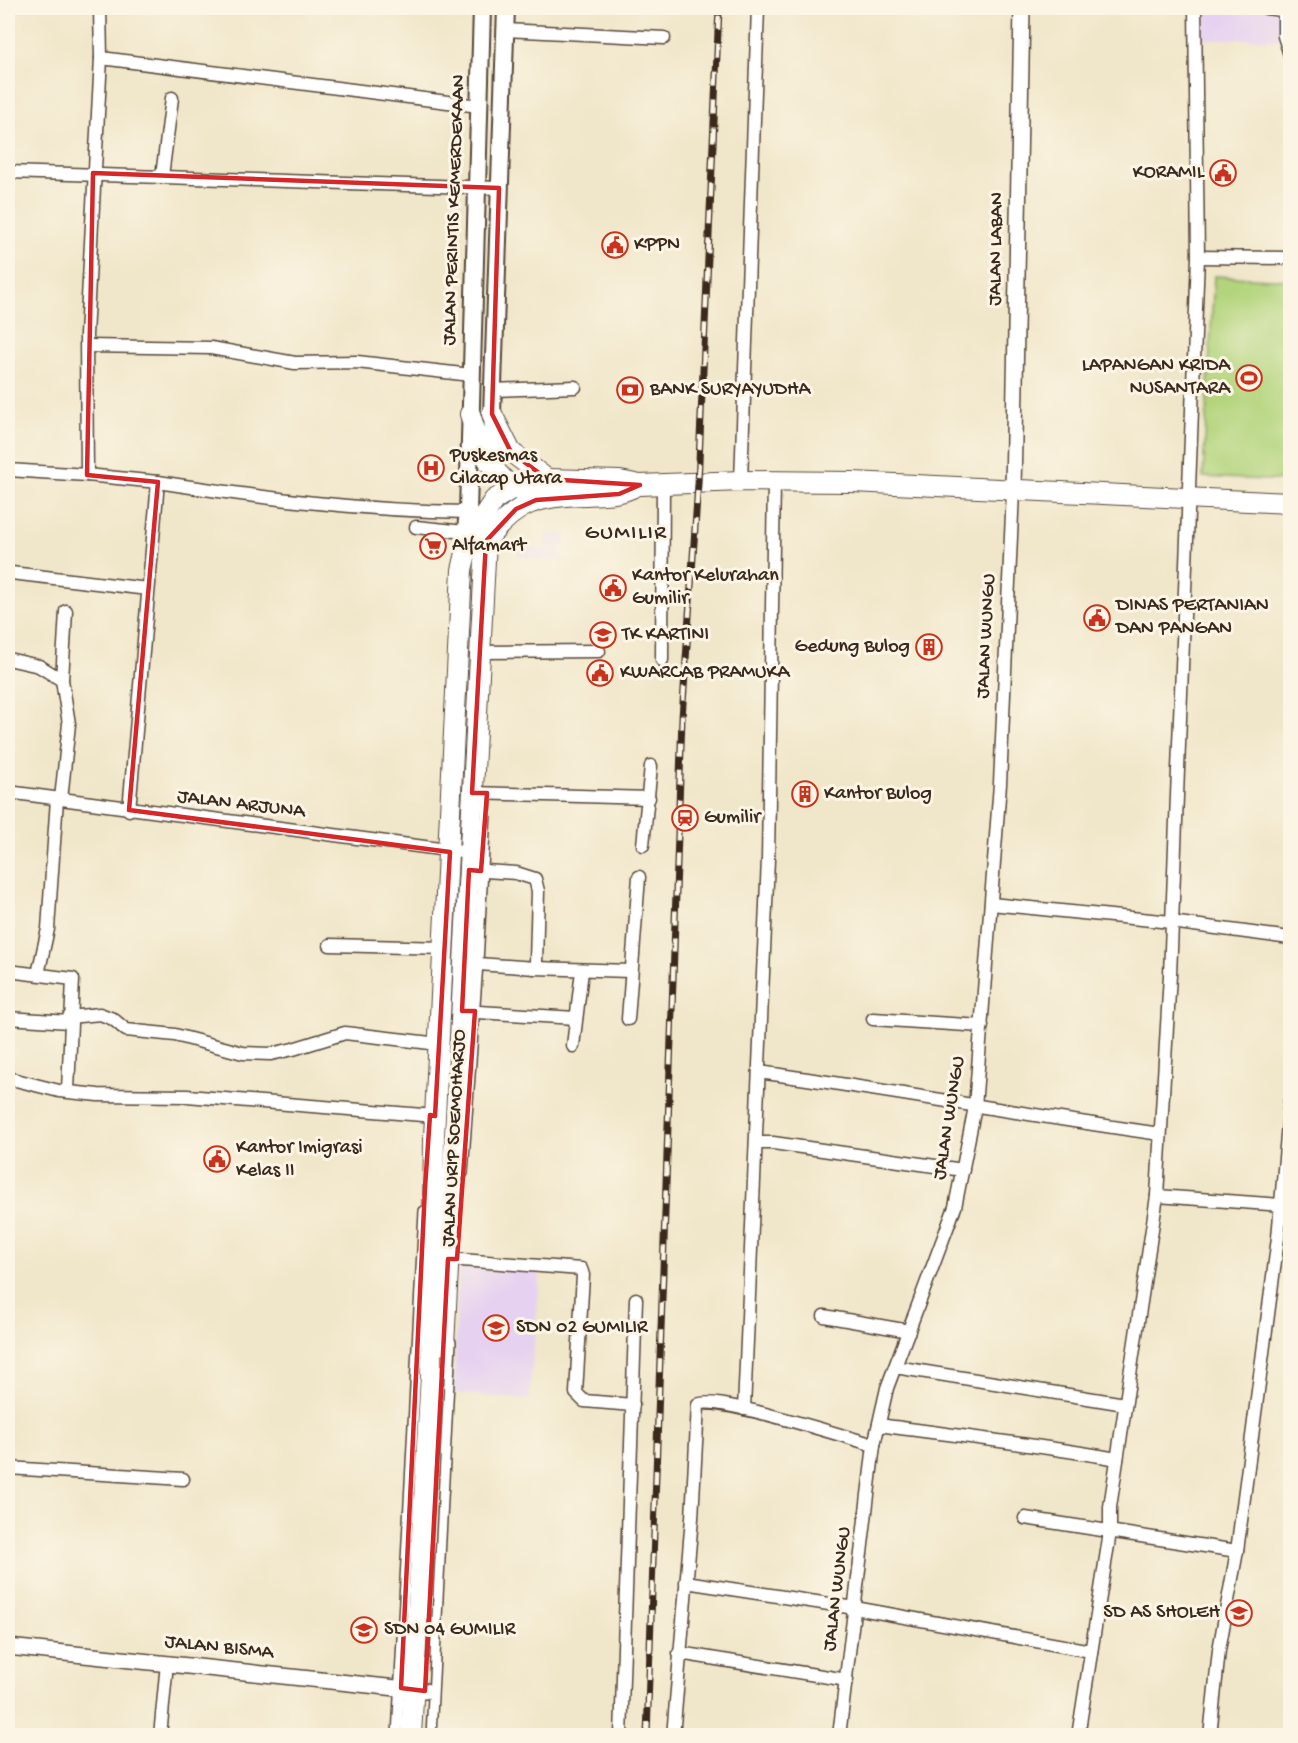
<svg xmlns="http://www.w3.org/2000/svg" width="1298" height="1743" viewBox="0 0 1298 1743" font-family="'Gochi Hand',sans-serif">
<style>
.built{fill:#e6d2f0}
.green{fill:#b2d47c;stroke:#767f4d;stroke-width:1.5}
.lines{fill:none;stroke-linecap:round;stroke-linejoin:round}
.pedestrian-casing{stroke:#564638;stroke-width:12}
.minor-casing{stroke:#564638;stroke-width:15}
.tertiary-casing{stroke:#564638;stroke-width:18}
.secondary-casing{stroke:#564638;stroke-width:20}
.trunk-casing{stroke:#564638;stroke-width:22}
.pedestrian{stroke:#fff;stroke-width:9}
.minor{stroke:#fff;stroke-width:12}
.tertiary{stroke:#fff;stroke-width:15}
.secondary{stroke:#fff;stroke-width:16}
.trunk{stroke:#fff;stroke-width:20}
.rail-casing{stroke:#3b2a1e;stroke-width:7}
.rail{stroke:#fcf5e5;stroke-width:4.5;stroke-dasharray:14;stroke-linecap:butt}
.marked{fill:none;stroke:#d62828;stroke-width:4.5;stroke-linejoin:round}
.labels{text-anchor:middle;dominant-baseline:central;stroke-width:6;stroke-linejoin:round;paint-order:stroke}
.poi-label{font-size:20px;fill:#3b2a1e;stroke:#fcf5e5;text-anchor:start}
.street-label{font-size:20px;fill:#3b2a1e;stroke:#fcf5e5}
.quarter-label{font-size:22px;letter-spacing:1.5px;fill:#3b2a1e;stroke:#fcf5e5}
</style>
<rect width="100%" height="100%" fill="#fcf5e5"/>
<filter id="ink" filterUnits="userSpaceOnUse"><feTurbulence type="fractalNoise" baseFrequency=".0167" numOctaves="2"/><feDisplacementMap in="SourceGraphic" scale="12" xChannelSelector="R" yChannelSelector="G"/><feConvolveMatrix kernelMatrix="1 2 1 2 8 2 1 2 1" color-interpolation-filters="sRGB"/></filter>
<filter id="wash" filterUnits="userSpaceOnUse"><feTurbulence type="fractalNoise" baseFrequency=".008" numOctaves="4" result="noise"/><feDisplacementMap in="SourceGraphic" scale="24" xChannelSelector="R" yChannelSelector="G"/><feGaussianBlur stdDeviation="1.35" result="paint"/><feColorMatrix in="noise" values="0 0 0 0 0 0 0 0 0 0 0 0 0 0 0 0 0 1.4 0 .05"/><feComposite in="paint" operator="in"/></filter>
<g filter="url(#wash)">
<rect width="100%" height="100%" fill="#f0e6c9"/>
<!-- built -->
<g class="built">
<rect x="1201" y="8" width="89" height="31"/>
<path d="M546 533 566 534 565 549 545 548Z"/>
<path d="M518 546 562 551V561L533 560 532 557 517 556Z"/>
<path d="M458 1262 541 1267 529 1400 454 1393Z"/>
</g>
<!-- green -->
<path class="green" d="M1214 276 1290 280V481L1203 477Z"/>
</g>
<g filter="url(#ink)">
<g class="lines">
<!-- pedestrian casing -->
<g class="pedestrian-casing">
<g id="pedestrian">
<path d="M463 1173 478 963 487 793"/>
<path d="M397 1736 424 1211"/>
<path d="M431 1736 451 1342"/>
</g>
</g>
<!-- minor casing -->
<g class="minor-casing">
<g id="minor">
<path d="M100 8 101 58 86 335 87 475 158 482 129 810"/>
<path d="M1266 8 1290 11"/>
<path d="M1284 11V36L1290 55"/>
<path d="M505 30 664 38"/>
<path d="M101 58 479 106"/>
<path d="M8 172 499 188"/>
<path d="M162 176 172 98"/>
<path d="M1198 257 1290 258"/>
<path d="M87 346 211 348 295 363 357 362 471 375"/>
<path d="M493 390 575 387"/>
<path d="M8 470 87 475"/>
<path d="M741 481 758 8"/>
<path d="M158 482C261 498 364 511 468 512"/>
<path d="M416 527 465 532"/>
<path d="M11 573 148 589"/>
<path d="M479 652 599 651"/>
<path d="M8 659 39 666 62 680"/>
<path d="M662 660 663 485"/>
<path d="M8 792 470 853"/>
<path d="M472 793 649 798"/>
<path d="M61 799 69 724 62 680 66 611"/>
<path d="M643 845 651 766"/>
<path d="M991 904 1171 922 1290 938"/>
<path d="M330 945 445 948"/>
<path d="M464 963 535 968 536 962 538 891 535 879 516 873 469 870"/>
<path d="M535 968 630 971"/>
<path d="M8 971 73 979 68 1090"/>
<path d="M38 974 48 929 57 799"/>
<path d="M462 1011 576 1018"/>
<path d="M69 1017 100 1014 113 1019 126 1030 175 1035 243 1053 271 1054 293 1049 345 1033 439 1044"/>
<path d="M8 1018 69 1022"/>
<path d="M628 1019 639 877"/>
<path d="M873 1019 982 1026"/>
<path d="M573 1046 582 971"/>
<path d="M759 1072C893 1091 1026 1115 1160 1134"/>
<path d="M8 1078 59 1091 98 1095 187 1096 435 1116"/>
<path d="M756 1143H773L963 1170"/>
<path d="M1157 1196 1281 1205"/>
<path d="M448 1259 581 1269 583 1275 576 1393 584 1401 633 1405"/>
<path d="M824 1316 909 1331"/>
<path d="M895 1367 1125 1404"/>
<path d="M744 1409 768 859 774 482"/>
<path d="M879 1425C959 1436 1038 1445 1117 1459"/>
<path d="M8 1468 183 1479"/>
<path d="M1025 1518 1237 1551"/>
<path d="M686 1582 855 1608 1091 1651"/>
<path d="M679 1653 847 1680"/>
<path d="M160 1736 167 1663"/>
<path d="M621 1736 636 1299"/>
<path d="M673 1736 692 1518 698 1405C711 1394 850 1438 874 1445"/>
<path d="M839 1736 874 1445 887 1388 955 1207 975 1107 1000 784 1013 491"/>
<path d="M1078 1736 1110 1532V1507L1157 1196 1170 975 1198 257 1195 8"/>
<path d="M1210 1736 1219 1650 1237 1551 1278 1238 1290 1101"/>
</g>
</g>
<!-- tertiary casing -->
<g class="tertiary-casing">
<g id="tertiary">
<path d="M1013 491 1022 8"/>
<path d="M8 1647 425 1691"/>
</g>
</g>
<!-- secondary casing -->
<g class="secondary-casing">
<g id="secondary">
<path d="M495 472 492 414 506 8"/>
<path d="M464 546 468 512 482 8"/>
</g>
</g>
<!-- trunk casing -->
<g class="trunk-casing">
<g id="trunk">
<path d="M470 414C479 446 491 477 522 492"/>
<path d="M492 414 511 452 547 479"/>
<path d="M444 1345 486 541C516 502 538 496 586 495 603 494 617 495 632 488"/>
<path d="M411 1736 431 1374 434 1137 462 570 470 536 494 500 513 488 547 479 620 481 640 485 741 481 853 482 1290 503"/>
</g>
</g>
<!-- pedestrian -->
<use href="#pedestrian" class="pedestrian"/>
<!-- minor -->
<use href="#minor" class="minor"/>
<!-- tertiary -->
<use href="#tertiary" class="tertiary"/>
<!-- secondary -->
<use href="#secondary" class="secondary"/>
<!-- trunk -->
<use href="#trunk" class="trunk"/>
<!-- rail casing -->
<g class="rail-casing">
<path id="rail" d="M647 1736 682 718 698 484 719 8"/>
</g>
<!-- rail -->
<use href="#rail" class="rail"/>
</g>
</g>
<!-- marked area -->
<path class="marked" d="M93 173 499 188 492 414 511 452 547 479 640 485 619 494 536 500 516 509 486 541 472 793H487L481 871 469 870 462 1011H475L457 1259H448L425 1691 401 1688 425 1188 430 1115 435 1116 450 852 129 810 158 482 87 475Z"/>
<!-- icons -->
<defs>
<g id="civic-ring" transform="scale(1.35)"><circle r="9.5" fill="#fcf5e5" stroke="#c8321e" stroke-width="1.5"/><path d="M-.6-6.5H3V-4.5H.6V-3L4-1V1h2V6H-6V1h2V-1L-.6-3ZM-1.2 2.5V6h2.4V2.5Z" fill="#c8321e"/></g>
<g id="stadium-ring" transform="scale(1.35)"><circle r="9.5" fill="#fcf5e5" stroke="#c8321e" stroke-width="1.5"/><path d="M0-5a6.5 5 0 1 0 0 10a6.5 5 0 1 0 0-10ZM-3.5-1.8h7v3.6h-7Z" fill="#c8321e"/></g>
<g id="bank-ring" transform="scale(1.35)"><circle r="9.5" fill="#fcf5e5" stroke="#c8321e" stroke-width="1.5"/><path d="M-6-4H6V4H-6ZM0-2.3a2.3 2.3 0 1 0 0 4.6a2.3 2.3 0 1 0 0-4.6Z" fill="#c8321e"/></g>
<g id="hospital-ring" transform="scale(1.35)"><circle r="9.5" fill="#fcf5e5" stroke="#c8321e" stroke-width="1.5"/><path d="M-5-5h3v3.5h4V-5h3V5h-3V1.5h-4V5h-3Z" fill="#c8321e"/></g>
<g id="supermarket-ring" transform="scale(1.35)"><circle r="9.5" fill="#fcf5e5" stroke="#c8321e" stroke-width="1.5"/><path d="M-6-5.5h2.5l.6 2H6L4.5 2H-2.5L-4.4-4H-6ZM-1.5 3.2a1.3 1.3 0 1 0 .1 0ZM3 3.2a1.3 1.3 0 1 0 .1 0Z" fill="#c8321e"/></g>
<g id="school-ring" transform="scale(1.35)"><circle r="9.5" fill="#fcf5e5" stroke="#c8321e" stroke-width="1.5"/><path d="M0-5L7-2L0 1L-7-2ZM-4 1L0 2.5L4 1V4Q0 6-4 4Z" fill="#c8321e"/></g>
<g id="building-ring" transform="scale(1.35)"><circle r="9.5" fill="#fcf5e5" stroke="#c8321e" stroke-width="1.5"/><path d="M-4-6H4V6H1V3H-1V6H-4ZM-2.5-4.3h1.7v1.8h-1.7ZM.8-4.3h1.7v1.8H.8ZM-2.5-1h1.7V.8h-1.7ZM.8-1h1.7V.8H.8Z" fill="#c8321e"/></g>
<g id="station-ring" transform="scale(1.35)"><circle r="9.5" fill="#fcf5e5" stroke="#c8321e" stroke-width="1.5"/><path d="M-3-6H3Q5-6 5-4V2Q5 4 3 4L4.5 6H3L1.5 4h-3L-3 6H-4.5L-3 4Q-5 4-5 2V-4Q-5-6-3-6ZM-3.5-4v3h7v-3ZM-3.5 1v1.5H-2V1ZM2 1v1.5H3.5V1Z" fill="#c8321e"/></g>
</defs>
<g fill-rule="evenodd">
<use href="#civic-ring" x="1223" y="173"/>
<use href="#civic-ring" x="615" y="245"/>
<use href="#stadium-ring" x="1249" y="378"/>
<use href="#bank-ring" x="630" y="390"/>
<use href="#hospital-ring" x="431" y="468"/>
<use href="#supermarket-ring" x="433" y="546"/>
<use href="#civic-ring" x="613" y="588"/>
<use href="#civic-ring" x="1097" y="618"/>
<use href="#school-ring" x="603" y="635"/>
<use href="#building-ring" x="929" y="647"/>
<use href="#civic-ring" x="600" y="673"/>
<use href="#building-ring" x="805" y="794"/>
<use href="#station-ring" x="685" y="818"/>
<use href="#civic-ring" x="217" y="1159"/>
<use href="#school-ring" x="496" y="1328"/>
<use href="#school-ring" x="1239" y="1613"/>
<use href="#school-ring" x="364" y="1630"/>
</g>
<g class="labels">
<!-- poi labels -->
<g class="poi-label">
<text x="1204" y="173" text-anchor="end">KORAMIL</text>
<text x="634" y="245">KPPN</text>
<text x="1230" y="366" text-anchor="end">LAPANGAN KRIDA<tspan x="1230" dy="23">NUSANTARA</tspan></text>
<text x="650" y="390">BANK SURYAYUDHA</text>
<text x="450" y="456">Puskesmas<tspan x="450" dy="23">Cilacap Utara</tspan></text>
<text x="452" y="546">Alfamart</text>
<text x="632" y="576">Kantor Kelurahan<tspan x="632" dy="23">Gumilir</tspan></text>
<text x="1116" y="606">DINAS PERTANIAN<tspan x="1116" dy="23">DAN PANGAN</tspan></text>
<text x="622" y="635">TK KARTINI</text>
<text x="910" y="647" text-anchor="end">Gedung Bulog</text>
<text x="620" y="673">KWARCAB PRAMUKA</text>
<text x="824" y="794">Kantor Bulog</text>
<text x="704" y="818">Gumilir</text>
<text x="236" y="1148">Kantor Imigrasi<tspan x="236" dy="23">Kelas II</tspan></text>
<text x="516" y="1328">SDN 02 GUMILIR</text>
<text x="1220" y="1613" text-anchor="end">SD AS SHOLEH</text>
<text x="384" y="1630">SDN 04 GUMILIR</text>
</g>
<!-- street labels -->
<g class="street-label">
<text transform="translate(455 210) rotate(-88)">JALAN PERINTIS KEMERDEKAAN</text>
<text transform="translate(997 249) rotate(-89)">JALAN LABAN</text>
<text transform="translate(987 636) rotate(-87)">JALAN WUNGU</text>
<text transform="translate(241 805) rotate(7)">JALAN ARJUNA</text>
<text transform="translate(950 1118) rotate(-81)">JALAN WUNGU</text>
<text transform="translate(455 1138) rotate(-87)">JALAN URIP SOEMOHARJO</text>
<text transform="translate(838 1589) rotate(-83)">JALAN WUNGU</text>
<text transform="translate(219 1648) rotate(6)">JALAN BISMA</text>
</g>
<!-- quarter labels -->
<g class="quarter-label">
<text x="626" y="534">GUMILIR</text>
</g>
</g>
<!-- margin -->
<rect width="1298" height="1743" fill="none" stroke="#fcf5e5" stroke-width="30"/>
</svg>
